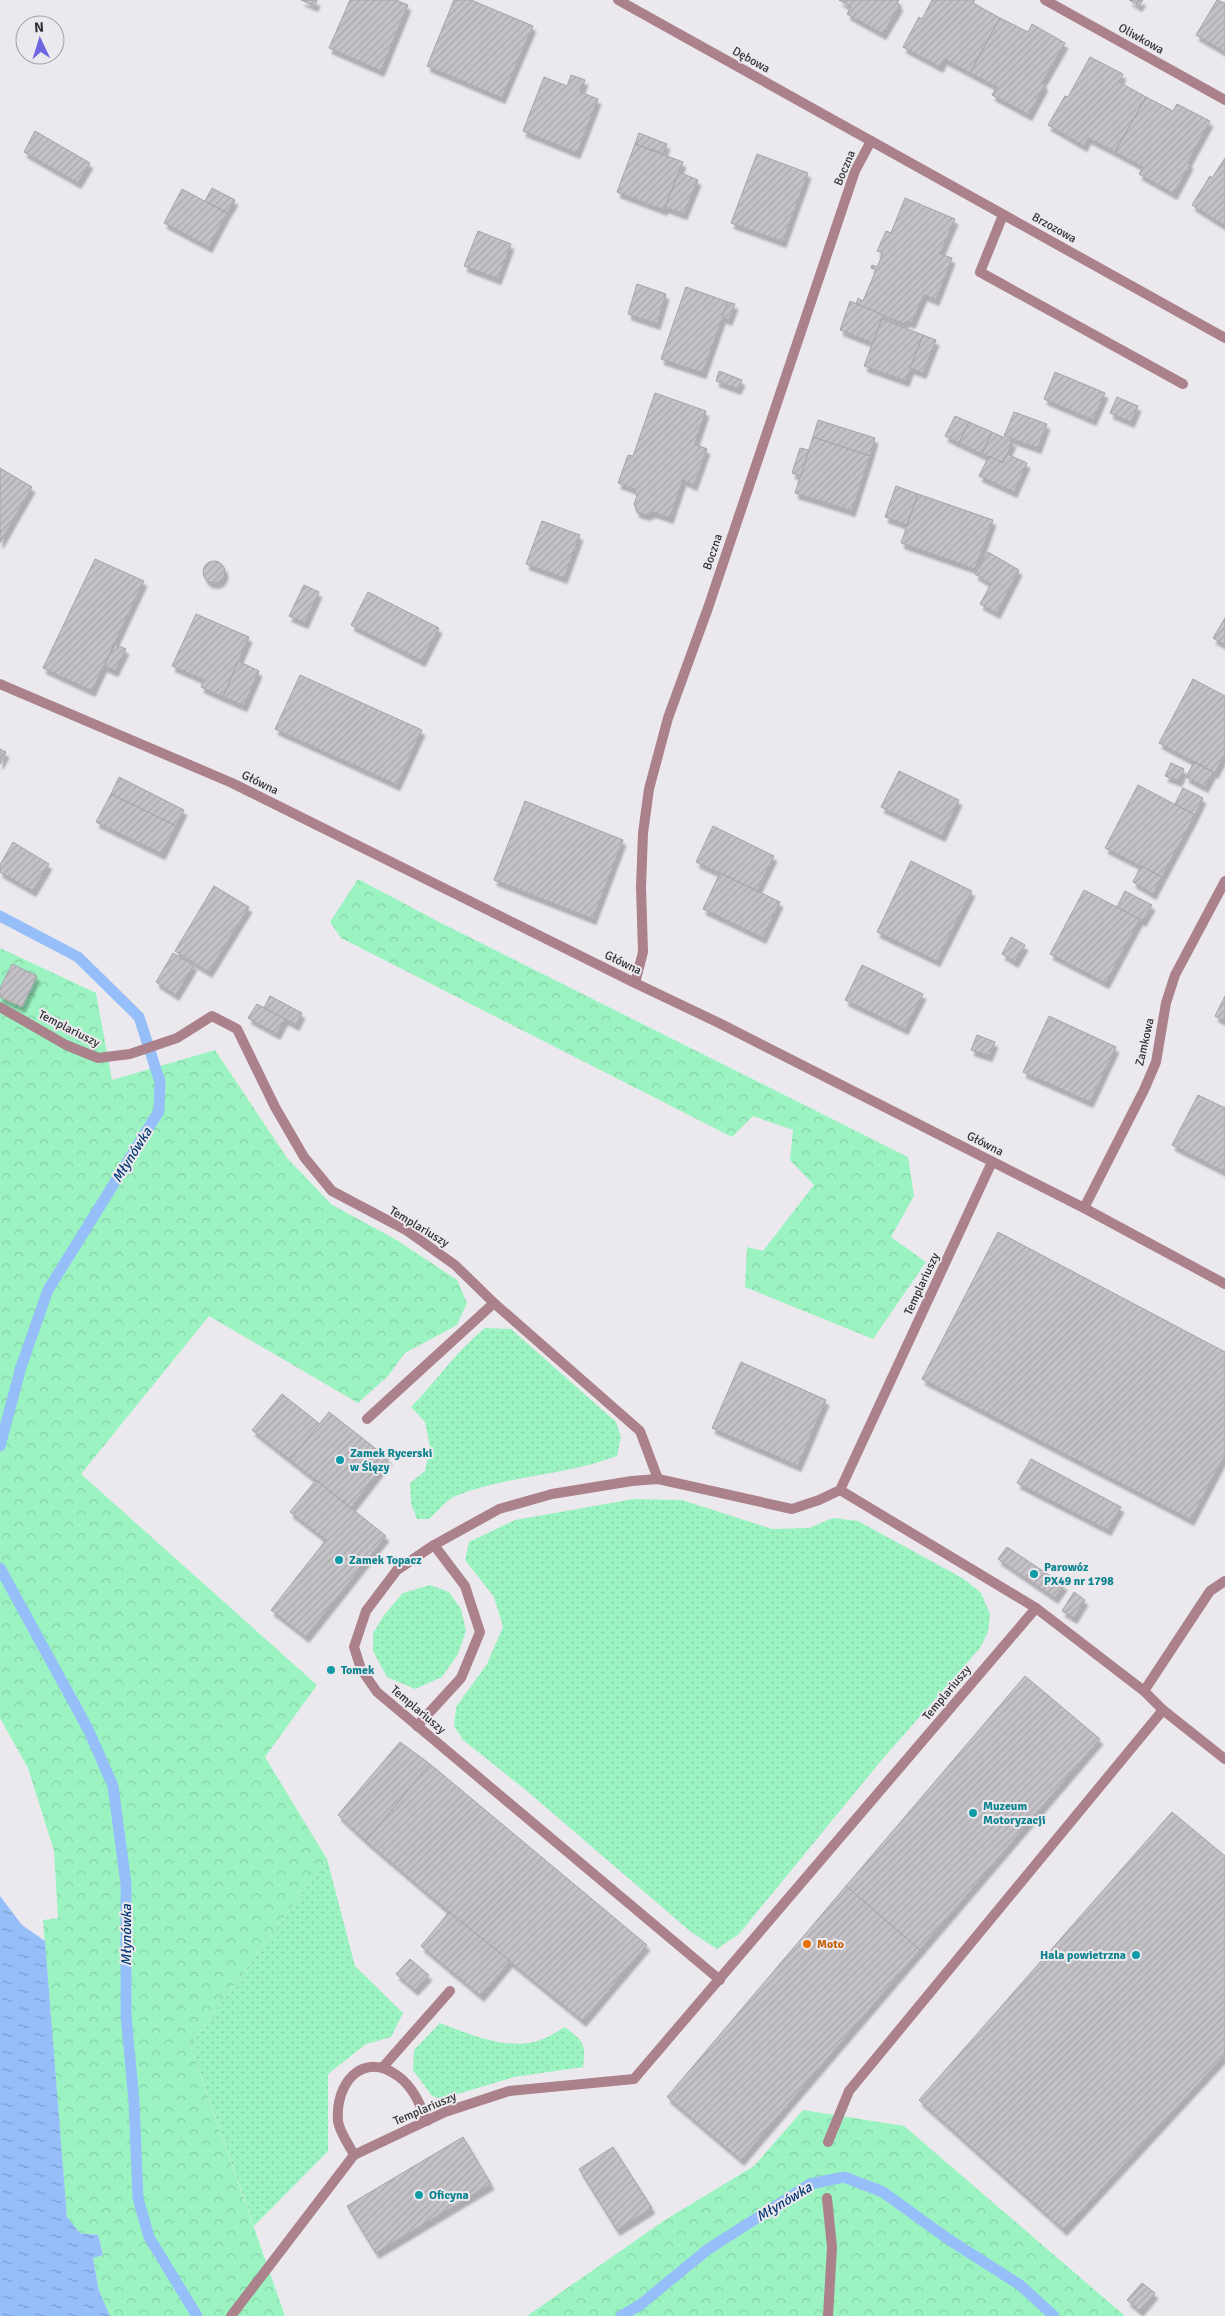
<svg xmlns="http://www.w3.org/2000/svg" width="1225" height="2316" viewBox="0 0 1225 2316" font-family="Signika,sans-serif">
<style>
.grass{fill:url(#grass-dots)}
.forest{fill:url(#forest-crowns)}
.water{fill:url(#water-ripples)}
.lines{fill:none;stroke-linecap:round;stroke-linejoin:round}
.stream{stroke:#96bff9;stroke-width:11}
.building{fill:url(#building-hatch);stroke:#a6a3a8;filter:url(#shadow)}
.service{stroke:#ab818c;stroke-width:10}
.minor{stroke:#ab818c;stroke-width:10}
.culture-dot{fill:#0f9aa8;stroke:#ece9ee;stroke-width:2}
.food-dot{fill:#e8710a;stroke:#ece9ee;stroke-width:2}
.labels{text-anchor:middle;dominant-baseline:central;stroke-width:4;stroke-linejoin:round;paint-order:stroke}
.street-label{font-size:12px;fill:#323133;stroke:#ece9ee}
.culture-label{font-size:12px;font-weight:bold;fill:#0d838f;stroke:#ece9ee;text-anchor:start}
.food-label{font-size:12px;font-weight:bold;fill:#c56008;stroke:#ece9ee;text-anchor:start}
.water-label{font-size:14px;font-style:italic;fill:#033775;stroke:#ece9ee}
</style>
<defs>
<pattern id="grass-dots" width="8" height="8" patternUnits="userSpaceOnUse" patternTransform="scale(1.25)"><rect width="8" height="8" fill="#9bf3c2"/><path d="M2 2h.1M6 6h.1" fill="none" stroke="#86d1a7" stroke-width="1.8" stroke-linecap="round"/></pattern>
<pattern id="forest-crowns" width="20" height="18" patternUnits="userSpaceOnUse" patternTransform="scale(1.25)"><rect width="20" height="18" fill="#9bf3c2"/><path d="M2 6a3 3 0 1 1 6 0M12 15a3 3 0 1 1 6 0" fill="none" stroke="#86d1a7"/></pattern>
<pattern id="water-ripples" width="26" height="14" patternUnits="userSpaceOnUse" patternTransform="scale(1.25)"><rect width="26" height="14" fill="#96bff9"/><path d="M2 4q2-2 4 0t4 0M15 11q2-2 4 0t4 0" fill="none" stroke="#7b9cca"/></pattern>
<pattern id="building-hatch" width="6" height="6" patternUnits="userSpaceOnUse" patternTransform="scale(1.25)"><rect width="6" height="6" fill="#c5c2c7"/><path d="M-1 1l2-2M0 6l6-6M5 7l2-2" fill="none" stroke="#aaa7ab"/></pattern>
<filter id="shadow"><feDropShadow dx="3" dy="5.5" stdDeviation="1" flood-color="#0004"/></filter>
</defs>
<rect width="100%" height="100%" fill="#ece9ee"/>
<!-- grass -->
<g class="grass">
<path d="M485 1328 511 1329 616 1422 621 1437 617 1456C565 1476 507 1475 456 1496 446 1500 437 1512 429 1519H417L411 1504 410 1483 425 1471 430 1447 425 1422 411 1407C436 1382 456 1351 485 1328Z"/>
<path d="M634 1499 682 1500 772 1529 809 1528 833 1518 858 1521 964 1579 981 1593 990 1614 988 1632 980 1648 880 1762 739 1934 717 1949 691 1932 528 1792 463 1740 454 1726 456 1707 487 1664 503 1627 494 1597 465 1560 469 1542 515 1520Z"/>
<path d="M430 1585 449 1592 461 1609 466 1631 458 1654 442 1677 415 1689 387 1677 373 1651V1633L385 1614 403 1593Z"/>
<path d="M327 1859 355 1966 403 2013 391 2037 366 2044 328 2074V2151L254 2226 190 2045Z"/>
<path d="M440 2023C469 2034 503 2049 534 2042 544 2040 556 2032 565 2027 584 2042 586 2043 583 2067L514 2077 441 2099 432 2096 413 2070 414 2050Z"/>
</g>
<!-- forest -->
<g class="forest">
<path d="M358 879 439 922 908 1157 914 1196 891 1237 926 1262 873 1339 745 1287 747 1247 763 1251 814 1185 790 1160 793 1130 753 1116 732 1137 341 938 330 922Z"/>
<path d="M0 948 96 993 112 1080 215 1050 287 1158 332 1205 395 1239 457 1280 467 1303 457 1325 405 1353 388 1376 358 1403 209 1316 81 1474 317 1685 265 1757 327 1859 190 2045 285 2316H110L99 2291 93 2258 103 2255 98 2235 80 2233 67 2217 43 1920 58 1918 54 1851 28 1768 0 1718Z"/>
<path d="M803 2110 904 2126 1125 2316H527L665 2220 754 2166Z"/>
</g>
<!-- water -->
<path class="water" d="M0 1896 22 1925 45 1941 67 2217 80 2233 98 2235 103 2255 93 2258 99 2291 110 2316H0Z"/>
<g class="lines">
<!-- stream -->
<g class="stream">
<path d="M0 916 78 957 139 1017 160 1082 159 1111 48 1290 21 1367 0 1446"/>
<path d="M0 1568 88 1729 113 1786 126 1884V2016L134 2101 138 2198 149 2237 197 2316"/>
<path d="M621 2316 640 2305 707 2250 810 2184 844 2177 883 2192 948 2239 1020 2285 1054 2316"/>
</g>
</g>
<!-- building -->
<g class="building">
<path d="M301 0H317L315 6Z"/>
<path d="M350 0H396L408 5 381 71 329 48Z"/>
<path d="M454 0H471L533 26 502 98 427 66Z"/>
<path d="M839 0H899L897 3 900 5 883 34 847 14 851 7Z"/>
<path d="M932 0H975L973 3 1000 18 970 73 944 59 940 67 903 47 919 17 922 19Z"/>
<path d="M1129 0H1143L1139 6Z"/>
<path d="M1217 0 1225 3V52L1196 35Z"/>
<path d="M1000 18 1028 32 1032 24 1065 43 1042 83 1045 85 1029 115 992 95 997 87 970 73Z"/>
<path d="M1090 57 1123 74 1119 82 1146 97 1115 152 1088 138 1084 146 1048 125 1065 96 1068 97Z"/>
<path d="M571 75 585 80 580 92 598 99 577 153 523 131 544 77 567 86Z"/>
<path d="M1146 97 1173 111 1177 104 1210 121 1188 162 1190 164 1174 194 1139 174 1143 167 1115 152Z"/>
<path d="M35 131 90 163 78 183 24 152Z"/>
<path d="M639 133 667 144 663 154 635 144Z"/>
<path d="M635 144 683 162 664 210 617 192Z"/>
<path d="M757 154 808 173 783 242 731 223Z"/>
<path d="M1225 158V226L1192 205 1210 176 1212 178Z"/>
<path d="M679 172 698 180 684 214 665 207Z"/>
<path d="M212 188 235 200 227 213 205 201Z"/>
<path d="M182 189 227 213 209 247 164 223Z"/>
<path d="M905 198 955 219 940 254 952 258 936 300 924 295 912 323 906 321 904 324 856 304 858 298 863 301 876 270 871 268 872 265 877 267 883 253 877 251 886 231 891 233Z"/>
<path d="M478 231 511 244 498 279 464 266Z"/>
<path d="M637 284 666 294 657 324 628 314Z"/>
<path d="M686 287 728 302 703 373 661 359Z"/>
<path d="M850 301 883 315 873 343 840 330Z"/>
<path d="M728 302 735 304 729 320 722 317Z"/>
<path d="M882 319 923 335 906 381 864 366Z"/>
<path d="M923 335 936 340 923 373 910 368Z"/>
<path d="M719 371 742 380 738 389 716 381Z"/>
<path d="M1055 372 1105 393 1093 420 1044 399Z"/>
<path d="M655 393 706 411 695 444 707 449 694 485 683 480 670 518 653 512 646 515 637 512 634 504 637 496 634 489 618 483 628 455 633 456Z"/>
<path d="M1117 397 1138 406 1131 422 1110 413Z"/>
<path d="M1014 412 1047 424 1038 448 1004 436Z"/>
<path d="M955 416 969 422 959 443 945 436Z"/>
<path d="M818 420 875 438 870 456 813 437Z"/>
<path d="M969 422 992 432 982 454 959 443Z"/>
<path d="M992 432 1013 442 1003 463 982 454Z"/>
<path d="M813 437 870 456 852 511 795 493Z"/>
<path d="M800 448 809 450 801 476 792 473Z"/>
<path d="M1007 454 1027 463 1014 492 979 476 989 456 1003 463Z"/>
<path d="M0 468 32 487 0 543Z"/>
<path d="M896 486 918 494 907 525 885 517Z"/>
<path d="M918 494 993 520 975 569 901 543Z"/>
<path d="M542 521 580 535 564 578 526 564Z"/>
<path d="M988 552 1019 570 997 613 980 604 991 584 975 574Z"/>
<path d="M95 559 144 581 92 691 43 668Z"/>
<circle cx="214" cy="572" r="11"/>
<path d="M304 585 319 592 305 623 289 616Z"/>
<path d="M368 592 439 628 422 661 351 625Z"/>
<path d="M196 614 249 637 223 697 201 687 204 680 172 666Z"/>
<path d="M1225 618V645L1213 638Z"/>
<path d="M115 644 126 649 115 671 104 666Z"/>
<path d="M238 661 259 671 244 706 223 697Z"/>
<path d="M300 675 422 730 397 785 275 729Z"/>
<path d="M1193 679 1225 696V754L1215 773 1159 743Z"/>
<path d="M0 749 6 752 0 764Z"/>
<path d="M1194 762 1213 772 1205 787 1186 777Z"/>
<path d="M1171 763 1184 769 1179 781 1165 776Z"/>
<path d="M899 771 959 800 942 836 881 807Z"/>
<path d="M119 777 184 810 176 826 111 794Z"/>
<path d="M1138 785 1195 815 1162 877 1105 848Z"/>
<path d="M1183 788 1203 798 1195 815 1175 804Z"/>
<path d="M111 794 176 826 162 854 96 822Z"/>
<path d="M525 801 623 840 593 919 494 880Z"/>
<path d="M713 826 774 856 757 891 696 862Z"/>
<path d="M13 842 49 864 33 891 0 872V865Z"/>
<path d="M911 861 972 891 937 961 877 932Z"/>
<path d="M1141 866 1162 877 1153 894 1133 882Z"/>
<path d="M720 873 780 902 763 938 703 909Z"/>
<path d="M214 886 249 907 209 972 175 951Z"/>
<path d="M1084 890 1140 919 1106 983 1050 954Z"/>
<path d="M1125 891 1152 905 1143 921 1117 907Z"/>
<path d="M1011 937 1025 945 1015 962 1002 954Z"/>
<path d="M173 953 194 965 176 995 156 982Z"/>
<path d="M12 964 37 976 22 1007 0 997V988Z"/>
<path d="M862 965 923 994 905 1029 845 1000Z"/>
<path d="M270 996 302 1013 296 1025 264 1008Z"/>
<path d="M1225 996V1021L1215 1016Z"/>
<path d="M257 1004 285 1019 277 1034 248 1018Z"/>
<path d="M1049 1016 1116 1047 1090 1102 1023 1072Z"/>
<path d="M977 1035 995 1042 989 1056 971 1050Z"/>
<path d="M1198 1095 1225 1108V1172L1172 1145Z"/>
<path d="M998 1232 1225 1352V1455L1191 1520 922 1379Z"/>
<path d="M741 1362 826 1400 798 1466 712 1428Z"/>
<path d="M282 1394 320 1424 290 1460 252 1430Z"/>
<path d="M329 1412 389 1459 351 1508 290 1460Z"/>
<path d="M1031 1459 1121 1507 1108 1530 1017 1483Z"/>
<path d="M316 1480 386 1536 306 1637 271 1610 326 1540 290 1512Z"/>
<path d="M1007 1547 1064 1585 1055 1598 998 1559Z"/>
<path d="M1074 1592 1085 1600 1074 1618 1062 1611Z"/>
<path d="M1025 1676 1100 1739 920 1950 846 1886Z"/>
<path d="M400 1742 430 1764 366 1841 338 1815Z"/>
<path d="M430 1764 647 1945 583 2021 449 1912 366 1841Z"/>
<path d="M1172 1812 1225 1856V2055L1064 2230 919 2100Z"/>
<path d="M846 1886 920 1950 741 2160 667 2097Z"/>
<path d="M449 1912 510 1961 481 1996 421 1946Z"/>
<path d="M410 1959 429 1975 415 1990 396 1974Z"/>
<path d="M463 2137 491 2184 376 2253 347 2206Z"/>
<path d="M613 2147 652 2208 617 2230 579 2169Z"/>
<path d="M1142 2283 1155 2293 1140 2311 1127 2300Z"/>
</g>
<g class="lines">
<!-- service -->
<g class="service">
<path d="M1003 215 980 272 1183 384"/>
<path d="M0 1007 66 1045 98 1058 130 1054 177 1038 212 1016 237 1029 275 1107 304 1157 332 1191 406 1230 455 1265 494 1303 640 1431 658 1479"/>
<path d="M1084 1208 1144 1090 1156 1062 1166 1003 1175 975 1225 881"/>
<path d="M367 1419 494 1303"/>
<path d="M840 1490 1036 1608 1144 1691 1163 1710 1225 1759"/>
<path d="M1144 1691 1210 1591 1225 1581"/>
<path d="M417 1726 461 1678 480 1632 465 1586 434 1545"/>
<path d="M720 1980 377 1692 361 1669 354 1647 366 1611 397 1570 434 1545 499 1509 552 1494 632 1481 658 1479 792 1509 819 1500 840 1490 992 1162"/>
<path d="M383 2067 450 1991"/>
<path d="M828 2142 849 2091 1163 1710"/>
<path d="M354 2155C349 2145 339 2131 338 2121 335 2084 362 2050 398 2076 413 2087 420 2104 427 2121"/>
<path d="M827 2198 832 2247 828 2316"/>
<path d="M231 2316 354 2155 445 2112 509 2091 634 2079 1036 1608"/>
</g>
<!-- minor -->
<g class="minor">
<path d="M618 0 1225 338"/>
<path d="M1045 0 1225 100"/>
<path d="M0 684 232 783 635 983 719 1023 1084 1208 1225 1284"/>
<path d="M635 983 643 952 641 887 643 833 649 789 668 718 708 608 855 171 871 141"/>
</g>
</g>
<!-- markers -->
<g class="culture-dot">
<circle cx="340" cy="1460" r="5"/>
<circle cx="339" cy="1560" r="5"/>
<circle cx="1034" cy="1574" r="5"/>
<circle cx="331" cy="1670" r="5"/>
<circle cx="973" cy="1813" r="5"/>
<circle cx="1136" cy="1955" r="5"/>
<circle cx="419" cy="2195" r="5"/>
</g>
<circle class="food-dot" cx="807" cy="1944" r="5"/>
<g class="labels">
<!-- street labels -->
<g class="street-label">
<text transform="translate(1141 39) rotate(29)">Oliwkowa</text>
<text transform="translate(751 60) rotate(29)">Dębowa</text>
<text transform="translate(845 168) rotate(-67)">Boczna</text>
<text transform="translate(1054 228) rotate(29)">Brzozowa</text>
<text transform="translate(713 552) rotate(-71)">Boczna</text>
<text transform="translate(260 783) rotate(26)">Główna</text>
<text transform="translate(623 963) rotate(26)">Główna</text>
<text transform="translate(69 1029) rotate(27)">Templariuszy</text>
<text transform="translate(1145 1042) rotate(-77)">Zamkowa</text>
<text transform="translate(985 1144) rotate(27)">Główna</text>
<text transform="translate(419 1227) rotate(31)">Templariuszy</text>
<text transform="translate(922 1284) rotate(-65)">Templariuszy</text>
<text transform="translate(947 1693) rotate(-50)">Templariuszy</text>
<text transform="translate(418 1710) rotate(40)">Templariuszy</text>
<text transform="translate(425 2109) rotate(-23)">Templariuszy</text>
</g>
<!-- culture labels -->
<g class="culture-label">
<text x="350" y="1453">Zamek Rycerski<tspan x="350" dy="14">w Ślęzy</tspan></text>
<text x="349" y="1560">Zamek Topacz</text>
<text x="1044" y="1567">Parowóz<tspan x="1044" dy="14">PX49 nr 1798</tspan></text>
<text x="341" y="1670">Tomek</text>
<text x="983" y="1806">Muzeum<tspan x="983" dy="14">Motoryzacji</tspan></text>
<text x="1126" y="1955" text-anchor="end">Hala powietrzna</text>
<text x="429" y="2195">Oficyna</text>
</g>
<!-- food labels -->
<g class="food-label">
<text x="817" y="1944">Moto</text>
</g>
<!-- water labels -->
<g class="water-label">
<text transform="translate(132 1155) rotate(-58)">Młynówka</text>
<text transform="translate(126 1935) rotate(-90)">Młynówka</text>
<text transform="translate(784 2202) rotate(-31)">Młynówka</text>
</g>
</g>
<!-- north arrow -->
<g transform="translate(40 40) rotate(356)"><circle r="24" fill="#ece9ee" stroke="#a29fa3"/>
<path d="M0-4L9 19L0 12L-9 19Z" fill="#6e66e0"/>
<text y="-8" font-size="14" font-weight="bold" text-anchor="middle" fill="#323133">N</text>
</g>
</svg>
